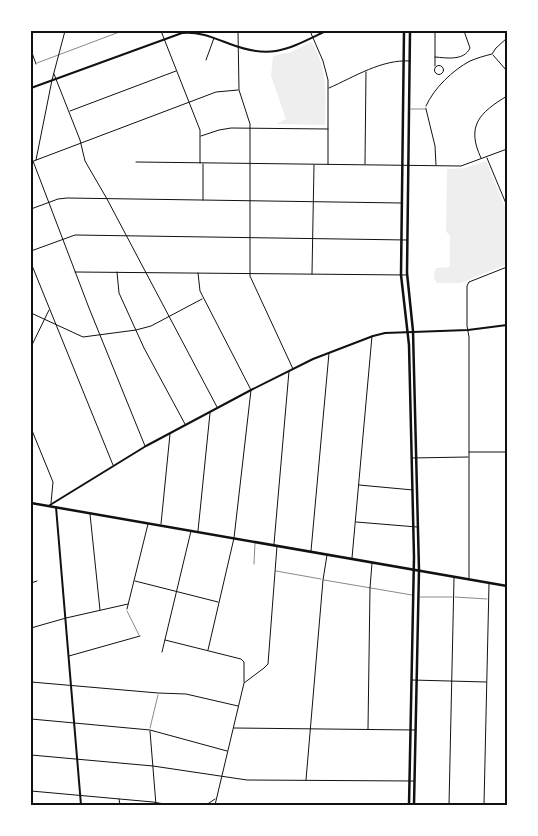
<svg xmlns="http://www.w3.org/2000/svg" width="538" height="836" viewBox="0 0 538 836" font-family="Signika,sans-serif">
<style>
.green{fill:#eee}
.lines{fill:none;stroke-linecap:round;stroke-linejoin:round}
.service{stroke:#111;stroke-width:0.5}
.minor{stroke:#111;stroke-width:1}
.tertiary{stroke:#111;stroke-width:2}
.primary{stroke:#111;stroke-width:2.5}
.neatline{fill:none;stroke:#111;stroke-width:2}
</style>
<rect width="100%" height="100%" fill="#fff"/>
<!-- green -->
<g class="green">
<path d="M311 42C328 66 326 97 325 125L276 124 286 119 271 76 273 56 291 52Z"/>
<path d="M486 161 507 212V264L461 283H437L434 278V271H436V268L450 267V236L446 231 447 169 465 168Z"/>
</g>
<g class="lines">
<!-- service -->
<g class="service">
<path d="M37 63 122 31"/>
<path d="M411 109H426V108"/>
<path d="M254 564 255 543"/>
<path d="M276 571 321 579"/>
<path d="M324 580 412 595"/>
<path d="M420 597H452"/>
<path d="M455 597 487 599"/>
<path d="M127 611 139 635"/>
<path d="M150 728 158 695"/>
</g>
<!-- minor -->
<g class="minor">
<path d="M161 31 200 130V163"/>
<path d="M238 31 239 90 250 124V276L293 369"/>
<path d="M310 31 323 61 328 80V164"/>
<path d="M31 50 36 64"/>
<path d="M493 55 507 71"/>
<path d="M435 57C447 58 464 61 470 48L464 31"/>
<path d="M206 60 214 38"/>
<circle cx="439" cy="70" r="4.5"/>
<path d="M435 66V31"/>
<path d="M54 74 80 140 85 161 107 199 217 407"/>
<path d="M329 88C354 77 382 59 410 61"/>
<path d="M426 106C434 88 453 70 470 61 477 58 484 56 492 54L496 48 507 38"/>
<path d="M426 109 435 146 436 165"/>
<path d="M70 111 176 71"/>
<path d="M201 136 219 130 231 128 328 129"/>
<path d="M481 158C466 126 479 113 507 96"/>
<path d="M487 158 507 206"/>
<path d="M36 160 52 80 65 31"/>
<path d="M31 161H33L89 308 145 446"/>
<path d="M31 162 216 92 238 90"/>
<path d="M136 162 461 166 507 149"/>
<path d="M365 164 366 72"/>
<path d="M203 200V164"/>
<path d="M31 209 58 199 67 198 401 203"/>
<path d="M31 251 75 235 407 240"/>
<path d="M31 263 113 465"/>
<path d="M75 272 407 275"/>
<path d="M117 272 119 293 144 348 185 424"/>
<path d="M198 273 200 291 251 390 234 538 208 650"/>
<path d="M312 274 314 165"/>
<path d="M31 313 83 337 136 330 151 326 202 299"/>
<path d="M31 347 49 310"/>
<path d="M31 428 53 482 51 503"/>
<path d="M469 452H507"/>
<path d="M412 458 468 457"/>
<path d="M359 485 413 490"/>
<path d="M90 514 100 610"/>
<path d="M356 522 417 527"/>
<path d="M161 524 170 434"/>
<path d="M198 531 210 413"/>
<path d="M274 544 289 371"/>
<path d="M311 551 329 353"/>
<path d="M352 558 372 336"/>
<path d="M469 578V337L467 326V286L469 282 507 267"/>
<path d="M135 581 218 602"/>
<path d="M31 583 37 581"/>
<path d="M127 609 148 524"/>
<path d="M31 628 66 618 128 604"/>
<path d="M165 640 241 659 244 662V682"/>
<path d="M162 652 191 531"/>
<path d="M69 656 140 636"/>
<path d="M412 680 486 682"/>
<path d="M31 682 158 693 186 694 238 706"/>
<path d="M31 719 150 730 227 751"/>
<path d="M234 728 415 730"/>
<path d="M368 729 370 588 372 563"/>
<path d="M150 731 156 805"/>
<path d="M31 755 153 766 247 780 414 781"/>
<path d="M306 780 323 580 327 555"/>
<path d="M31 791 153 802 170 805"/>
<path d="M119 799 120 805"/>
<path d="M206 805 215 799"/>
<path d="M215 805 244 683 264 668 268 664 277 546"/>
<path d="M449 805 454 578"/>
<path d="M484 805 489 584"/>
</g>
<!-- tertiary -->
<g class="tertiary">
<path d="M31 88 182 33C199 31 214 38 230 44 272 60 288 49 326 31"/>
<path d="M50 505 146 446 251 390 313 359 373 336 385 333 468 330 507 325"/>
<path d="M56 507 81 805"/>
</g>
<!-- primary -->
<g class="primary">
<path d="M404 31 401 275 409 345 414 557 409 805"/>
<path d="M410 31 407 273 413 331 419 570 414 805"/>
<path d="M31 503 507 586"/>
</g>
</g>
<!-- border -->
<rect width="538" height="836" fill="none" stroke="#ffffff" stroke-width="65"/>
<rect x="32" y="32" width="474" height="772" class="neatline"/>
</svg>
